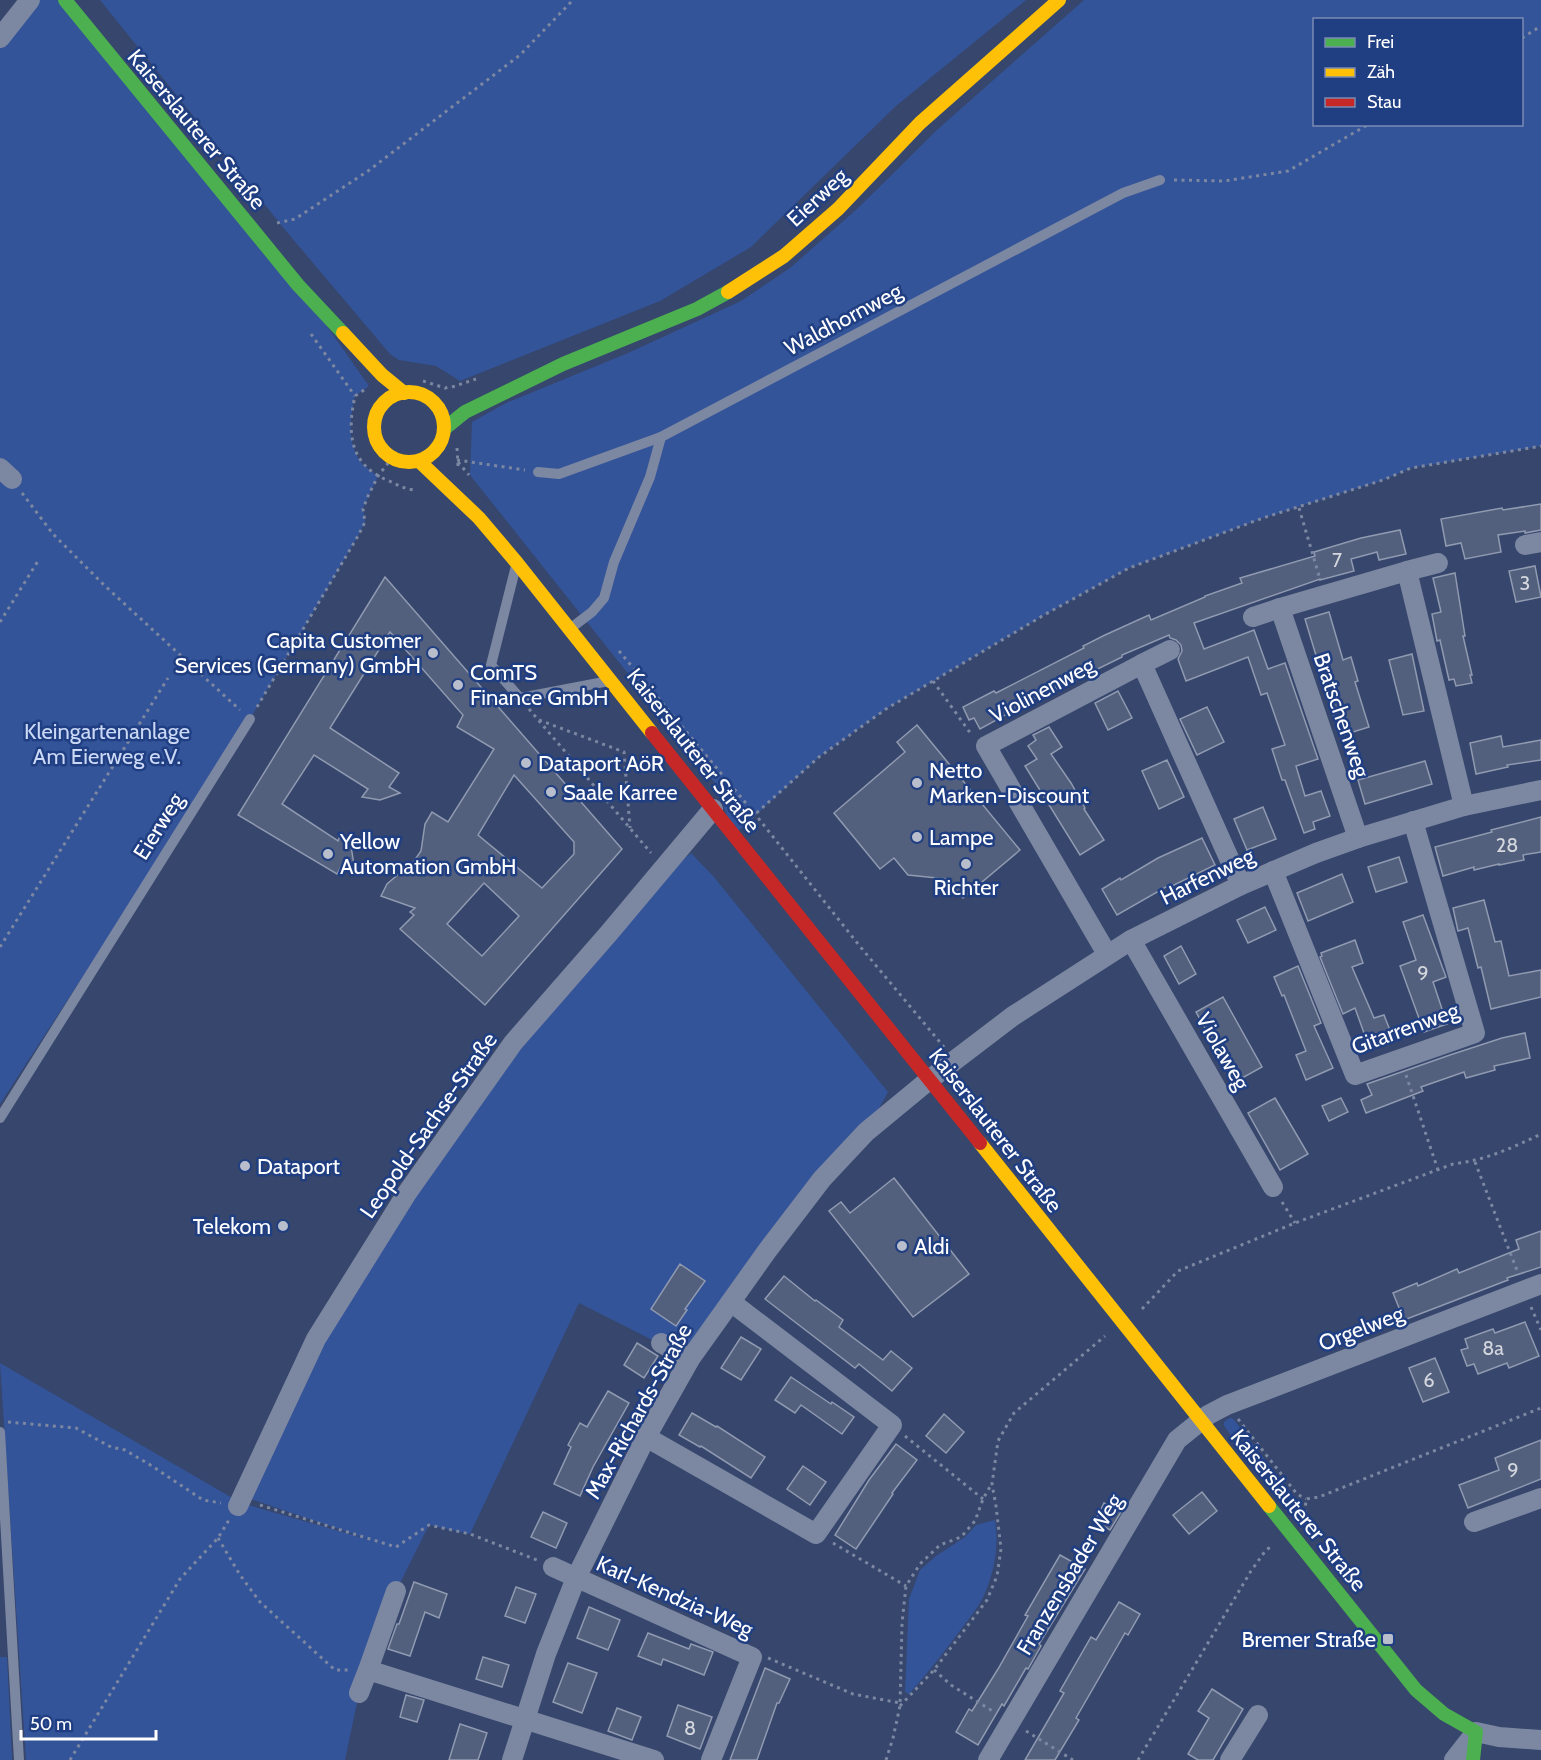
<svg xmlns="http://www.w3.org/2000/svg" width="1541" height="1760" font-family="Cabin,sans-serif">
<style>
.green{fill:#345499;fill-rule:evenodd}
.building{fill:#525f7d;stroke:#909ab0;stroke-width:1.5;fill-rule:evenodd}
.lines{fill:none;stroke-linecap:round;stroke-linejoin:round}
.path{stroke:#7c87a2;stroke-width:3;stroke-dasharray:3 4.5;stroke-linecap:butt}
.lane{stroke:#7c87a2;stroke-width:10}
.street{stroke:#7c87a2;stroke-width:20}
.fast{stroke:#4caf50;stroke-width:14}
.slow{stroke:#ffc107;stroke-width:14}
.jam{stroke:#c62828;stroke-width:14}
.poi-dot{fill:#b9becc;stroke:#203e82;stroke-width:2}
.labels{text-anchor:middle;stroke-width:5;stroke-linejoin:round;paint-order:stroke}
.number-label{font-size:20px;fill:#d4d7de}
.street-label{font-size:22px;fill:#fff;stroke:#203e82}
.poi-label{font-size:22px;fill:#fff;stroke:#203e82;text-anchor:start}
.park-label{font-size:22px;fill:#cbd9f6;stroke:#203e82}
</style>
<rect width="100%" height="100%" fill="#36466c"/>
<g class="green">
<path d="M35 0H65L298 285 369 386 355 396C350 418 347 441 360 461 364 467 373 472 378 476L363 508 365 522 358 536 250 719 0 1104V43Z"/>
<path d="M100 0H1026L896 106 751 247 660 301 460 381 436 366 399 360 390 354 286 231Z"/>
<path d="M1084 0H1541V446L1411 468 1383 480 1263 518 1129 568 1044 615 886 709 819 757 734 835 715 783 470 475 472 422 506 403 628 353 741 301 790 268 857 209 938 129ZM1314 20H1522V124H1314Z"/>
<path d="M691 853 714 877 888 1092 866 1132 690 1359 579 1303 470 1534 429 1525 396 1591 359 1693 345 1760H26L0 1363 241 1503 374 1541 251 1499 316 1339 513 1043 668 872Z"/>
<path d="M1229 1418H1232L1235 1421 1297 1501 1302 1504 1301 1520 1299 1522 1287 1507 1293 1502 1238 1434 1233 1438 1224 1426V1422Z"/>
<path d="M995 1520C999 1545 995 1570 985 1593 980 1605 970 1618 962 1628 945 1651 928 1673 909 1694L905 1692 909 1599 920 1570 936 1556 965 1537 976 1525Z"/>
<path d="M0 1657H7L12 1760H0Z"/>
</g>
<g class="building">
<path d="M1541 504V530L1525 533V531L1498 535 1501 552 1465 559 1461 543 1446 546 1441 519 1502 508 1503 510Z"/>
<path d="M1400 530 1406 554 1379 560 1377 552 1351 559 1354 571 1320 580V579L1194 623 1204 649 1254 630 1268 669 1285 663 1318 759 1296 766 1305 796 1321 791 1330 816 1313 822 1315 829 1304 833 1285 780H1282L1272 749 1285 745 1267 693 1261 695 1248 657 1186 681 1178 659 1182 651 1181 645 1176 640 1170 638 1169 635 1122 655V657L1057 689 1056 687 980 729 974 718 969 720 963 707 994 691 996 693 1084 648 1083 646 1105 635 1149 615 1151 620 1205 597V596L1242 583 1240 578 1315 556 1314 552 1361 538Z"/>
<path d="M1535 566 1541 597 1516 602 1509 571Z"/>
<path d="M1455 573 1465 636H1463L1472 675H1470L1472 683 1456 686 1454 679 1449 680 1440 640 1437 641 1432 614 1441 612 1433 578Z"/>
<path d="M385 577 622 849 485 1005 400 929 414 915 410 912 415 908 381 896 387 884 414 861 421 851 425 824 432 812 448 822 494 749 457 727 463 715 390 632 330 728 399 773 389 787 400 793 380 800 362 797 368 789 314 755 282 804 338 841 341 834 351 846 354 865 345 859 337 874 238 815ZM514 775 574 842V854L542 888 478 835ZM484 883 519 916 482 956 447 924Z"/>
<path d="M1329 612 1343 660 1351 657 1358 681 1355 682 1369 727 1340 736 1316 662H1318L1305 619Z"/>
<path d="M1412 654 1424 711 1403 715 1389 660Z"/>
<path d="M1118 691 1132 718 1108 730 1095 703Z"/>
<path d="M1207 707 1224 742 1197 755 1180 719Z"/>
<path d="M917 725 1020 850 963 898 947 879 908 875 894 858 880 869 834 813 905 752 897 742Z"/>
<path d="M1049 727 1062 747 1051 754 1071 783 1085 808 1084 809 1104 840 1080 855 1025 766 1037 759 1028 746 1036 740 1033 735Z"/>
<path d="M1501 736 1503 747 1541 740V760L1507 765 1508 767 1476 774 1470 743Z"/>
<path d="M1167 760 1184 797 1159 809 1142 771Z"/>
<path d="M1425 761 1432 784 1365 804 1358 780Z"/>
<path d="M1263 807 1276 839 1247 850 1234 819Z"/>
<path d="M1541 817V852L1523 855 1524 860 1499 865V864L1474 870V867L1443 876 1435 847 1492 832 1491 830Z"/>
<path d="M1202 838 1215 865 1172 886 1171 884 1117 915 1102 889 1120 878 1121 880 1158 858Z"/>
<path d="M1399 857 1407 882 1376 892 1368 867Z"/>
<path d="M1342 874 1353 902 1308 921 1297 893Z"/>
<path d="M1484 900 1495 942 1501 941 1509 976 1541 970V997L1491 1009 1481 967 1478 968 1468 928 1458 931 1453 908Z"/>
<path d="M1265 907 1276 930 1248 943 1237 920Z"/>
<path d="M1423 915 1446 977 1433 982 1447 1024 1424 1032 1400 966 1416 960 1403 922Z"/>
<path d="M1355 940 1363 963 1352 967 1374 1018 1384 1015 1393 1038 1369 1047 1355 1008 1343 1014 1320 957 1322 956 1321 953Z"/>
<path d="M1181 946 1196 974 1179 984 1164 956Z"/>
<path d="M1298 966 1321 1023 1314 1026 1333 1068 1306 1080 1296 1055 1306 1051 1284 995 1282 996 1274 977Z"/>
<path d="M1223 997 1262 1067 1235 1082 1196 1012Z"/>
<path d="M1525 1033 1530 1058 1494 1066 1495 1070 1466 1078 1464 1072 1421 1087 1423 1091 1366 1113 1361 1100 1372 1095 1367 1084 1450 1055 1502 1038Z"/>
<path d="M1275 1098 1308 1154 1280 1170 1248 1113Z"/>
<path d="M1341 1098 1348 1112 1329 1121 1322 1106Z"/>
<path d="M894 1178 969 1274 913 1317 829 1211 841 1202 850 1213Z"/>
<path d="M1541 1231V1267L1507 1278 1508 1280 1404 1320 1393 1293 1417 1283 1418 1286 1457 1269 1459 1273 1519 1249 1516 1240Z"/>
<path d="M680 1264 705 1281 685 1309 687 1310 676 1326 651 1309Z"/>
<path d="M784 1276 815 1301 816 1300 843 1320 839 1327 883 1360 891 1351 912 1368 892 1391 859 1364 855 1368 765 1299Z"/>
<path d="M1525 1322 1539 1356 1509 1368 1507 1363 1478 1374 1474 1364 1467 1366 1461 1350 1468 1348 1465 1339 1493 1329 1495 1333Z"/>
<path d="M741 1337 761 1349 741 1380 721 1368Z"/>
<path d="M637 1343 658 1356 644 1378 624 1365Z"/>
<path d="M1435 1358 1449 1392 1423 1402 1409 1368Z"/>
<path d="M791 1377 831 1404 832 1402 854 1417 842 1434 801 1405 795 1413 775 1400Z"/>
<path d="M608 1391 629 1403 593 1467 580 1496 554 1484 571 1447 568 1445 580 1423 587 1427Z"/>
<path d="M692 1413 716 1427 717 1426 765 1457 751 1478 701 1446 700 1447 679 1435Z"/>
<path d="M944 1414 964 1432 946 1453 926 1436Z"/>
<path d="M1541 1440V1479L1468 1508 1459 1485 1499 1470 1495 1458Z"/>
<path d="M896 1444 917 1460 892 1493 893 1494 856 1549 835 1535 869 1480Z"/>
<path d="M803 1466 826 1482 810 1505 787 1489Z"/>
<path d="M1202 1492 1217 1511 1189 1534 1173 1515Z"/>
<path d="M1104 1503 1121 1512 1110 1530 1095 1521Z"/>
<path d="M543 1512 567 1523 556 1548 531 1537Z"/>
<path d="M1060 1555 1085 1569 1039 1644 1041 1646 1028 1669 1026 1668 1004 1706 1002 1704 978 1745 956 1732 969 1709 972 1711 998 1669 1028 1616 1025 1615Z"/>
<path d="M414 1582 447 1594 439 1618 425 1612 410 1656 388 1649 397 1624H399Z"/>
<path d="M516 1587 536 1594 525 1623 505 1616Z"/>
<path d="M1119 1602 1140 1614 1128 1635 1125 1633 1076 1718 1079 1720 1055 1760H1025L1064 1693 1060 1691 1091 1637 1096 1640Z"/>
<path d="M589 1607 620 1620 608 1650 577 1638Z"/>
<path d="M648 1633 689 1649 691 1644 713 1652 704 1675 663 1659 661 1665 638 1656Z"/>
<path d="M483 1657 509 1665 502 1687 476 1679Z"/>
<path d="M568 1663 597 1673 582 1713 553 1702Z"/>
<path d="M765 1668 790 1679 779 1703H777L757 1760H730Z"/>
<path d="M1212 1689 1243 1709 1213 1760H1198L1188 1754 1209 1718 1198 1711Z"/>
<path d="M406 1695 424 1700 417 1722 400 1717Z"/>
<path d="M678 1705 712 1717 700 1749 667 1736Z"/>
<path d="M617 1708 641 1717 632 1740 608 1731Z"/>
<path d="M460 1724 487 1733 478 1760H449Z"/>
</g>
<g class="lines">
<g class="path">
<path d="M1522 38 1541 26"/>
<path d="M1174 180 1224 181 1288 171 1369 124"/>
<path d="M277 223 295 219 368 171 520 55 573 0"/>
<path d="M311 334 355 396"/>
<path d="M423 381 445 388 451 387"/>
<path d="M452 387 476 379"/>
<path d="M364 390 355 396C347 432 349 464 387 480 396 484 404 489 414 490"/>
<path d="M457 448 458 466"/>
<path d="M457 460 525 470"/>
<path d="M458 462 469 475"/>
<path d="M22 493 53 534 104 585 240 710"/>
<path d="M1299 508 1320 579"/>
<path d="M0 622 38 561"/>
<path d="M619 651 755 814 858 944 944 1047"/>
<path d="M933 681 971 734"/>
<path d="M257 707 358 536 365 522 363 509 368 496 378 476 392 458"/>
<path d="M529 709 651 853"/>
<path d="M539 720 624 752 630 828"/>
<path d="M751 818 819 757 886 709 1044 615 1129 568 1263 518 1383 480 1411 468 1541 446"/>
<path d="M0 947 168 678"/>
<path d="M1406 1075 1438 1170"/>
<path d="M1475 1162 1518 1273"/>
<path d="M1282 1202 1295 1223"/>
<path d="M1531 1307 1541 1330"/>
<path d="M1142 1309 1178 1271 1295 1223 1453 1164C1486 1160 1512 1148 1541 1134"/>
<path d="M1238 1419 1297 1494 1306 1499"/>
<path d="M8 1422 76 1428 111 1447 125 1450 152 1466 203 1500 221 1503"/>
<path d="M905 1436 983 1499"/>
<path d="M260 1505 396 1547 429 1525 470 1534 537 1560"/>
<path d="M1305 1513 1306 1499 1319 1497 1541 1408"/>
<path d="M218 1538 240 1575 260 1602 335 1670H348"/>
<path d="M833 1543 906 1586"/>
<path d="M768 1658 853 1694 900 1703"/>
<path d="M934 1670 951 1685 994 1712"/>
<path d="M900 1706 934 1670 987 1600 997 1576 1001 1549 996 1506 992 1484 998 1441 1014 1413 1105 1336"/>
<path d="M1026 1731 1073 1760"/>
<path d="M70 1760 180 1579 218 1538 229 1520"/>
<path d="M886 1760 893 1738 900 1706 902 1623 906 1586 920 1564 940 1545 961 1537 975 1521 983 1499 991 1485"/>
<path d="M1138 1760 1251 1571 1266 1550 1272 1546"/>
</g>
<g class="lane">
<path d="M538 472 559 474 661 437 1123 193 1160 180"/>
<path d="M516 566 491 665 520 698 609 681"/>
<path d="M571 628 592 612 604 598 614 562 650 477 661 437"/>
<path d="M0 1118 250 719"/>
<path d="M0 1432 19 1760"/>
</g>
<g class="street">
<path d="M0 38 30 0"/>
<path d="M0 468 12 479"/>
<path d="M1525 545 1541 542"/>
<path d="M1407 571 1438 563"/>
<path d="M1253 617 1280 608"/>
<path d="M1142 664 1170 650"/>
<path d="M1358 838 1280 608 1407 571 1464 806"/>
<path d="M1273 871 1355 1075 1475 1033 1413 821"/>
<path d="M1131 940 1273 1187"/>
<path d="M1107 954 986 746 1142 664 1241 885"/>
<path d="M661 1343 690 1359"/>
<path d="M646 1437 816 1534 892 1425 731 1302"/>
<path d="M238 1506 316 1339 407 1193 513 1043 609 933 713 809"/>
<path d="M1474 1522 1541 1498"/>
<path d="M553 1567 752 1657 711 1760"/>
<path d="M368 1670 396 1591"/>
<path d="M359 1693 368 1670 654 1760"/>
<path d="M512 1760 546 1654 576 1578 646 1437 690 1359 767 1251 822 1179 866 1132 929 1080 1013 1016 1131 940 1241 885 1316 853 1358 838 1464 806 1541 790"/>
<path d="M988 1760 1177 1440 1208 1415 1227 1405 1541 1284"/>
<path d="M1230 1760 1258 1715"/>
<path d="M1454 1760 1476 1732 1499 1737 1541 1740"/>
</g>
<g class="fast">
<path d="M65 0 298 285 343 333"/>
<path d="M444 429 465 412 563 364 697 309 728 292"/>
<path d="M1269 1506 1416 1690 1444 1714 1476 1732 1473 1760"/>
</g>
<g class="slow">
<path d="M728 292 784 256 838 209 920 123 1059 0"/>
<path d="M343 333 382 375 404 393"/>
<circle cx="409" cy="427" r="35"/>
<path d="M419 461 479 518 517 563 652 733"/>
<path d="M980 1143 1269 1506"/>
</g>
<path class="jam" d="M652 733 980 1143"/>
</g>
<g class="poi-dot">
<circle cx="433" cy="653" r="6"/>
<circle cx="458" cy="685" r="6"/>
<circle cx="526" cy="763" r="6"/>
<circle cx="917" cy="783" r="6"/>
<circle cx="551" cy="792" r="6"/>
<circle cx="917" cy="837" r="6"/>
<circle cx="328" cy="854" r="6"/>
<circle cx="966" cy="864" r="6"/>
<circle cx="245" cy="1166" r="6"/>
<circle cx="283" cy="1226" r="6"/>
<circle cx="902" cy="1246" r="6"/>
<rect x="1382" y="1633" width="12" height="12" rx="3"/>
</g>
<g class="labels">
<g class="number-label">
<text x="1337" y="567">7</text>
<text x="1525" y="590">3</text>
<text x="1507" y="852">28</text>
<text x="1423" y="980">9</text>
<text x="1493" y="1355">8a</text>
<text x="1429" y="1387">6</text>
<text x="1513" y="1477">9</text>
<text x="690" y="1735">8</text>
</g>
<g class="street-label">
<text transform="translate(197 129) rotate(50)" y="8">Kaiserslauterer Straße</text>
<text transform="translate(817 197) rotate(-43)" y="8">Eierweg</text>
<text transform="translate(843 319) rotate(-28)" y="8">Waldhornweg</text>
<text transform="translate(1042 690) rotate(-28)" y="8">Violinenweg</text>
<text transform="translate(1342 715) rotate(71)" y="8">Bratschenweg</text>
<text transform="translate(694 750) rotate(52)" y="8">Kaiserslauterer Straße</text>
<text transform="translate(158 826) rotate(-58)" y="8">Eierweg</text>
<text transform="translate(1207 876) rotate(-26)" y="8">Harfenweg</text>
<text transform="translate(1405 1028) rotate(-20)" y="8">Gitarrenweg</text>
<text transform="translate(1223 1051) rotate(60)" y="8">Violaweg</text>
<text transform="translate(428 1125) rotate(-55)" y="8">Leopold-Sachse-Straße</text>
<text transform="translate(996 1130) rotate(52)" y="8">Kaiserslauterer Straße</text>
<text transform="translate(1361 1328) rotate(-21)" y="8">Orgelweg</text>
<text transform="translate(638 1411) rotate(-61)" y="8">Max-Richards-Straße</text>
<text transform="translate(1299 1510) rotate(51)" y="8">Kaiserslauterer Straße</text>
<text transform="translate(1069 1574) rotate(-59)" y="8">Franzensbader Weg</text>
<text transform="translate(675 1596) rotate(24)" y="8">Karl-Kendzia-Weg</text>
</g>
<g class="poi-label">
<text x="421" y="648" text-anchor="end">Capita Customer<tspan x="421" dy="25">Services (Germany) GmbH</tspan></text>
<text x="470" y="680">ComTS<tspan x="470" dy="25">Finance GmbH</tspan></text>
<text x="538" y="771">Dataport AöR</text>
<text x="929" y="778">Netto<tspan x="929" dy="25">Marken-Discount</tspan></text>
<text x="563" y="800">Saale Karree</text>
<text x="929" y="845">Lampe</text>
<text x="340" y="849">Yellow<tspan x="340" dy="25">Automation GmbH</tspan></text>
<text x="966" y="895" text-anchor="middle">Richter</text>
<text x="257" y="1174">Dataport</text>
<text x="271" y="1234" text-anchor="end">Telekom</text>
<text x="914" y="1254">Aldi</text>
<text x="1376" y="1647" text-anchor="end">Bremer Straße</text>
</g>
<g class="park-label">
<text x="107" y="739">Kleingartenanlage<tspan x="107" dy="25">Am Eierweg e.V.</tspan></text>
</g>
</g>
<rect x="1313" y="18" width="210" height="108" fill="#203e82" stroke="#798bb4" stroke-width="1.5"/>
<rect x="1325" y="38" width="30" height="9" fill="#4caf50" stroke="#798bb4" stroke-width="1.5"/>
<text x="1367" y="48" font-size="18" fill="#ffffff">Frei</text>
<rect x="1325" y="68" width="30" height="9" fill="#ffc107" stroke="#798bb4" stroke-width="1.5"/>
<text x="1367" y="78" font-size="18" fill="#ffffff">Zäh</text>
<rect x="1325" y="98" width="30" height="9" fill="#c62828" stroke="#798bb4" stroke-width="1.5"/>
<text x="1367" y="108" font-size="18" fill="#ffffff">Stau</text>
<path d="M21 1730v9h135v-9" fill="none" stroke="#ffffff" stroke-width="3"/>
<text x="30" y="1730" font-size="18" fill="#ffffff" stroke="#203e82" stroke-width="4.5" paint-order="stroke">50 m</text>
</svg>
